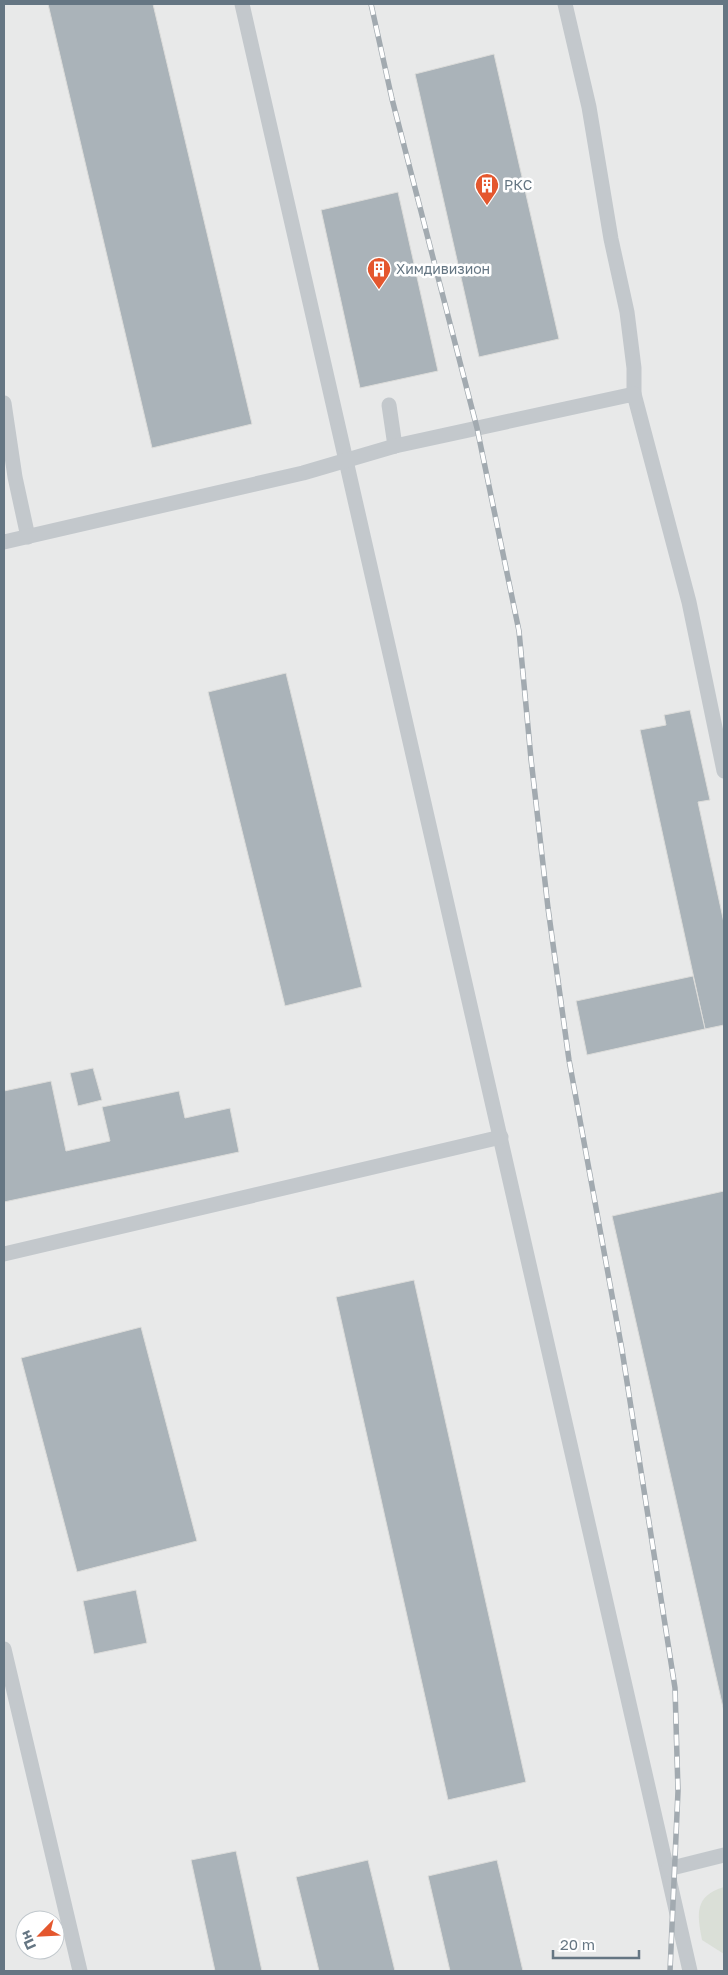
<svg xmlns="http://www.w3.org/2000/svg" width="728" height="1975" font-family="'Golos Text',sans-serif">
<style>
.built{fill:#e8e9e9;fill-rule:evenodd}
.green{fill:#dadfd7}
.building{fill:#aab3b9;stroke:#dcdcda}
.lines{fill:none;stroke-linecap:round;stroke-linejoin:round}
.service{stroke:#c3c8cc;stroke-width:15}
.rail-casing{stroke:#a2aab0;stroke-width:5.5}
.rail{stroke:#fff;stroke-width:4;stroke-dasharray:11;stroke-linecap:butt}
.labels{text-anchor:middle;stroke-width:5;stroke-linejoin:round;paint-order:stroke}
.poi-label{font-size:14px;fill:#657683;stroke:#fff;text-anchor:start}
</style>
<rect width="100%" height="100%" fill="#fafaf8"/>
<path class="built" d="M4 4H724V1971H4ZM25 1920H55V1950H25Z"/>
<path class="green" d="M724 1887V1954L702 1940C697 1914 694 1896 724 1887Z"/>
<g class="building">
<path d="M48 4H153L252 424 152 448Z"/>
<path d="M494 54 559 339 479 357 415 74Z"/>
<path d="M398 192 438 371 360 388 321 210Z"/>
<path d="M286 673 362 987 285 1006 208 692Z"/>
<path d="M690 710 710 800 698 802 724 923V1025L705 1029 640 730 666 725 664 715Z"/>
<path d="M693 976 705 1029 587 1055 576 1001Z"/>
<path d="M93 1068 102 1100 78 1106 70 1073Z"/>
<path d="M51 1081 66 1151 110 1141 102 1107 179 1091 185 1118 230 1108 239 1152 4 1202V1091Z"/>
<path d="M724 1191V1712L612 1216Z"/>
<path d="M414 1280 526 1782 448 1800 336 1297Z"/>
<path d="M141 1327 197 1541 77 1572 21 1358Z"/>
<path d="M136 1590 147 1643 94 1654 83 1601Z"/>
<path d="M236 1851 262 1971H215L191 1860Z"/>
<path d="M368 1860 395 1971H319L296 1877Z"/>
<path d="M497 1860 523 1971H450L428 1876Z"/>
</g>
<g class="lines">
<g class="service">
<path d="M242 4 690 1971"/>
<path d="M565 4 589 107 611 239 627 312 634 368V394"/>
<path d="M4 403 15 477 28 537"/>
<path d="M389 405 395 446"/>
<path d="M4 542 303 473 395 446 634 394 689 602 724 771"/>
<path d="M4 1254 501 1137"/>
<path d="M4 1649 80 1971"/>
<path d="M668 1869 724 1855"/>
</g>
<g class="rail-casing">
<path id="rail" d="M371 4 392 99 477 428 519 631 531 759 548 908 569 1060 622 1350 675 1688 678 1791 670 1971"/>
</g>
<use href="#rail" class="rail"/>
</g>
<defs>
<g id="building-pin" transform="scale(1.25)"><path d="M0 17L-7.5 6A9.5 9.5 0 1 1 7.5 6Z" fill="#e4572e" stroke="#fff"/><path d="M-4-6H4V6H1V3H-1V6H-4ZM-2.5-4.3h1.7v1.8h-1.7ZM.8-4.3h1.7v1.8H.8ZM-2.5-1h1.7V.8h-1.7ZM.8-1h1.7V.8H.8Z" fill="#fff"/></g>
</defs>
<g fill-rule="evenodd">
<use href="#building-pin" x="487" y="185"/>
<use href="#building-pin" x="379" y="269"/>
</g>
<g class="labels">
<g class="poi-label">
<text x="504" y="190">РКС</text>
<text x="396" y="274">Химдивизион</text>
</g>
</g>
<rect width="728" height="1975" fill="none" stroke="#657683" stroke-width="10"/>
<g transform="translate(40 1935) rotate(246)"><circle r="24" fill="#ffffff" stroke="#c1c8cd"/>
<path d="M0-4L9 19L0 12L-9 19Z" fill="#e4572e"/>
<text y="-8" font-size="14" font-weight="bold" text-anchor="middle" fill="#657683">Пн</text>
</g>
<path d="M553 1950v8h86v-8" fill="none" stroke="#657683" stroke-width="2.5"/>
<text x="560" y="1950" font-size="15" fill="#657683" stroke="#ffffff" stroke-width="4" paint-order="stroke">20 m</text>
</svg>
